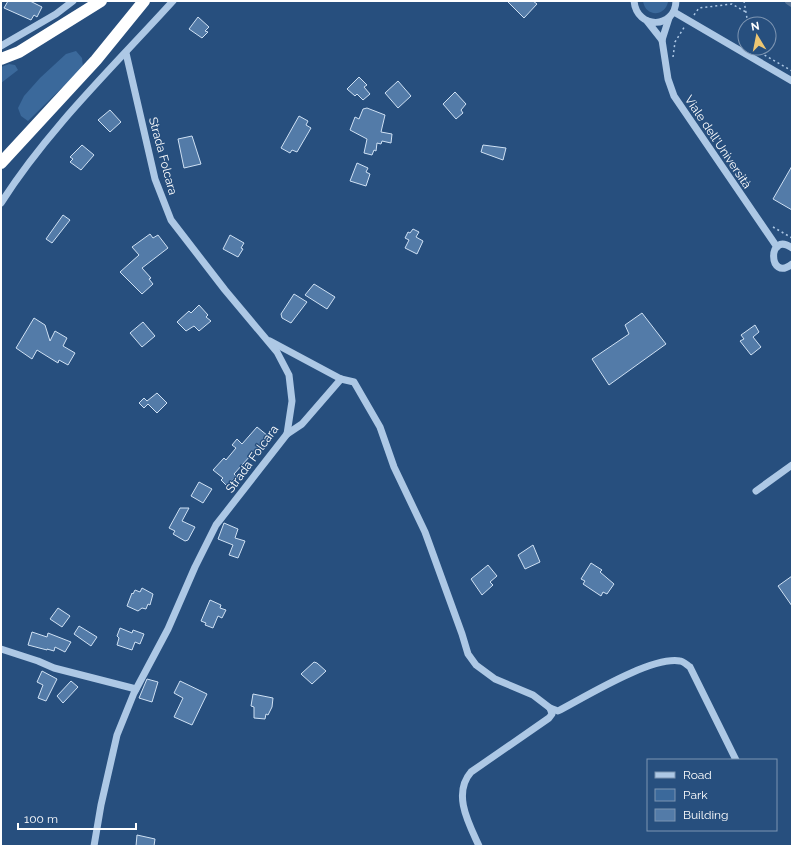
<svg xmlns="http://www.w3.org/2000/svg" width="793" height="847" font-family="Raleway,sans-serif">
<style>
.green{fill:#3b699b}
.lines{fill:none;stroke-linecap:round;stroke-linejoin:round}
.canal{stroke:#587496;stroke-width:8}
.building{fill:#537ba8;stroke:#cfe1f4}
.path{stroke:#adc8e5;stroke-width:1.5;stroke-dasharray:2 3;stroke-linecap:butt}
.minor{stroke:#adc8e5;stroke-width:7}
.highway{stroke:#fff;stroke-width:12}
.labels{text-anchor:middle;stroke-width:3;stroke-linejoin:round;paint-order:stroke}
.street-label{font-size:12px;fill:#fff;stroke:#274f7e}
</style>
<rect width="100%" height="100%" fill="#274f7e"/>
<g class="green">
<path d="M643 1H668V2C665 17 645 17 643 1Z"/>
<path d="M76 51 82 58 83 67 28 121 21 116 18 108 24 96 40 78 66 54Z"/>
<path d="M9 64 15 65 18 70 1 83V67Z"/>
</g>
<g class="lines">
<path class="canal" d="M789 1 792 3"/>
</g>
<g class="building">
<path d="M8 1H30L42 7 37 17 34 15 31 20 4 8Z"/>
<path d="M507 1H533L537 4 524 18Z"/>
<path d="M198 17 209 27 205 31 208 32 202 38 189 29Z"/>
<path d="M359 77 367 85 364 87 370 94 363 100 357 94 355 96 347 89Z"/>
<path d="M398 81 411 96 398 108 385 93Z"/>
<path d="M455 92 466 104 461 110 463 113 456 119 443 104Z"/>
<path d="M367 108 385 115 381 132 392 134 391 143 382 141 381 144 377 143 376 151 374 150 372 155 364 153 367 139 350 130 355 117 359 119 363 109Z"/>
<path d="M110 110 121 122 110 132 98 120Z"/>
<path d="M299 116 308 121 306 125 311 128 297 152 292 150 290 153 281 148Z"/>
<path d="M192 136 201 164 184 168 178 139Z"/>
<path d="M82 145 94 155 81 170 70 162 73 159 70 157Z"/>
<path d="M483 145 506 148 503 160 481 152Z"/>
<path d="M357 163 368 168 366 172 370 174 366 186 350 181Z"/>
<path d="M792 166V210L773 199Z"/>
<path d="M63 215 70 220 52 243 46 239Z"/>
<path d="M413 229 419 232 416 237 423 241 417 254 405 248 409 240 405 238 408 232 410 233Z"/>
<path d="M150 234 153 238 158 235 168 248 142 268 151 278 149 279 153 284 142 294 120 272 139 255 132 247Z"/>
<path d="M230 235 244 243 241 248 243 249 238 257 223 249Z"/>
<path d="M314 284 335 297 327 309 305 295Z"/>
<path d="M294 294 307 302 291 323 282 318 281 314Z"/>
<path d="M199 305 208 315 206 317 211 321 199 331 194 326 186 331 177 322 189 311 191 313Z"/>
<path d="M642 313 666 344 609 385 592 359 629 334 625 325Z"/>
<path d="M34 318 45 325 50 341 55 331 67 338 63 346 75 353 68 365 59 360 58 363 37 350 32 359 16 348Z"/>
<path d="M143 322 155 336 142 347 130 333Z"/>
<path d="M755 325 759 332 753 337 761 347 751 355 740 341 744 339 741 335Z"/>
<path d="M157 393 167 403 157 413 148 404 144 408 139 403 144 398 147 401Z"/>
<path d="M257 427 268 436 234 474 236 476 227 486 221 480 223 478 213 470 224 458 226 460 236 448 232 445 237 439 242 444Z"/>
<path d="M199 482 212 489 203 503 191 496Z"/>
<path d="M180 508H189L182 521 195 527 188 540 185 541 173 534 175 531 169 528Z"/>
<path d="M224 523 238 529 235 538 245 541 238 558 229 555 233 545 218 539Z"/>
<path d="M533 545 540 562 525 569 518 555Z"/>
<path d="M591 563 602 570 600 572 614 584 607 594 603 592 601 596 583 584 585 581 581 579Z"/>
<path d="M488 565 497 576 490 582 493 585 482 595 471 579Z"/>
<path d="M792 576V606L778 586Z"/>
<path d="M142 588 153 594 150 605 148 604 146 609 142 608 138 611 127 606 132 593 133 594 135 590 140 592Z"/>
<path d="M210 600 221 605 220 608 226 610 222 618 218 616 213 628 205 625 206 623 201 621Z"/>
<path d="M58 608 70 616 62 627 50 619Z"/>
<path d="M79 626 97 637 91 646 74 634Z"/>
<path d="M120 628 132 633 133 630 144 634 140 644 135 642 132 650 117 645 119 638 117 636Z"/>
<path d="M32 632 47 637 48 633 71 642 65 652 55 647 54 651 47 649V650L28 645Z"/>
<path d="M314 662 317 663 326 671 312 684 301 674Z"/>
<path d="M42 671 57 679 46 701 38 698 43 685 37 682Z"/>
<path d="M147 679 158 682 152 702 139 698Z"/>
<path d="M71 681 78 687 63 703 57 696Z"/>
<path d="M180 681 207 694 192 725 174 717 183 698 174 693Z"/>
<path d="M253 694 273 698 272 707 268 715 266 714 265 719 254 718V707L251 706Z"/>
<path d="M137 835 155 839 154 846H136Z"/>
</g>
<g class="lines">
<g class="path">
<path d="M744 1 748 24"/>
<path d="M694 15 699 8 732 4 746 12"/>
<path d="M758 48 761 53 792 71"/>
<path d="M673 57 675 42 685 26"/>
<path d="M773 227 792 238"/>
</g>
<g class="minor">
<path d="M634 1C637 30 675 29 676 1"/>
<path d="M674 12 792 81"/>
<path d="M669 18 662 40 668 79 674 96 777 247"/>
<path d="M647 21 662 40"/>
<path d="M1 46 56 14 73 1"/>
<path d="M1 203C48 129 114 66 173 1"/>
<path d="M792 248C767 230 768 283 792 264"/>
<path d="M270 341 341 379 354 382 380 427 394 467 425 532 462 634 468 654 476 665 495 679 533 695 550 708 552 714 549 718 471 772C452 794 469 824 479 846"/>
<path d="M287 434 302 424 341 379"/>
<path d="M756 491 792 465"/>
<path d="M1 649 38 661 54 668 136 689"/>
<path d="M550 708 558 711C585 697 651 656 680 661 683 661 687 665 690 667L736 760"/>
<path d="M94 846 101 805 117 735 134 693 168 629 195 567 216 525 287 434 292 401 289 375 277 352 225 290 171 220 155 179 126 53"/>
</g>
<g class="highway">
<path d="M1 59 19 52 101 1"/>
<path d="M1 163 96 60 144 1"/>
</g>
</g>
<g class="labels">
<g class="street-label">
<text transform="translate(718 142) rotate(56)" y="4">Viale dell'Università</text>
<text transform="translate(163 156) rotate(75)" y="4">Strada Folcara</text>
<text transform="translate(252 459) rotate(-54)" y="4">Strada Folcara</text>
</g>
</g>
<rect width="793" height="847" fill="none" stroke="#ffffff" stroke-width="4"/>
<rect x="647" y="759" width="130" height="72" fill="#274f7e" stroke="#7d95b2"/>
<rect x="655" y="772" width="20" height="6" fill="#adc8e5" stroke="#7d95b2"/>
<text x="683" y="779" font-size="12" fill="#ffffff">Road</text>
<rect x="655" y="789" width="20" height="12" fill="#3b699b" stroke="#7d95b2"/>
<text x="683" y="799" font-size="12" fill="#ffffff">Park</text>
<rect x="655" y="809" width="20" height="12" fill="#537ba8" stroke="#7d95b2"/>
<text x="683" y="819" font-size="12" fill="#ffffff">Building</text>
<g transform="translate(757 36) rotate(350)"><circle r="19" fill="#274f7e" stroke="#7d95b2"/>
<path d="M0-3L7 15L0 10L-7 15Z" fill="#edc672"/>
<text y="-6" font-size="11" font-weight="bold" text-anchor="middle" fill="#ffffff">N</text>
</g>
<path d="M18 823v6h118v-6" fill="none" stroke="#ffffff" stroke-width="2"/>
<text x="24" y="823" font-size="12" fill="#ffffff" stroke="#274f7e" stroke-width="3" paint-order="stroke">100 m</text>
</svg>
